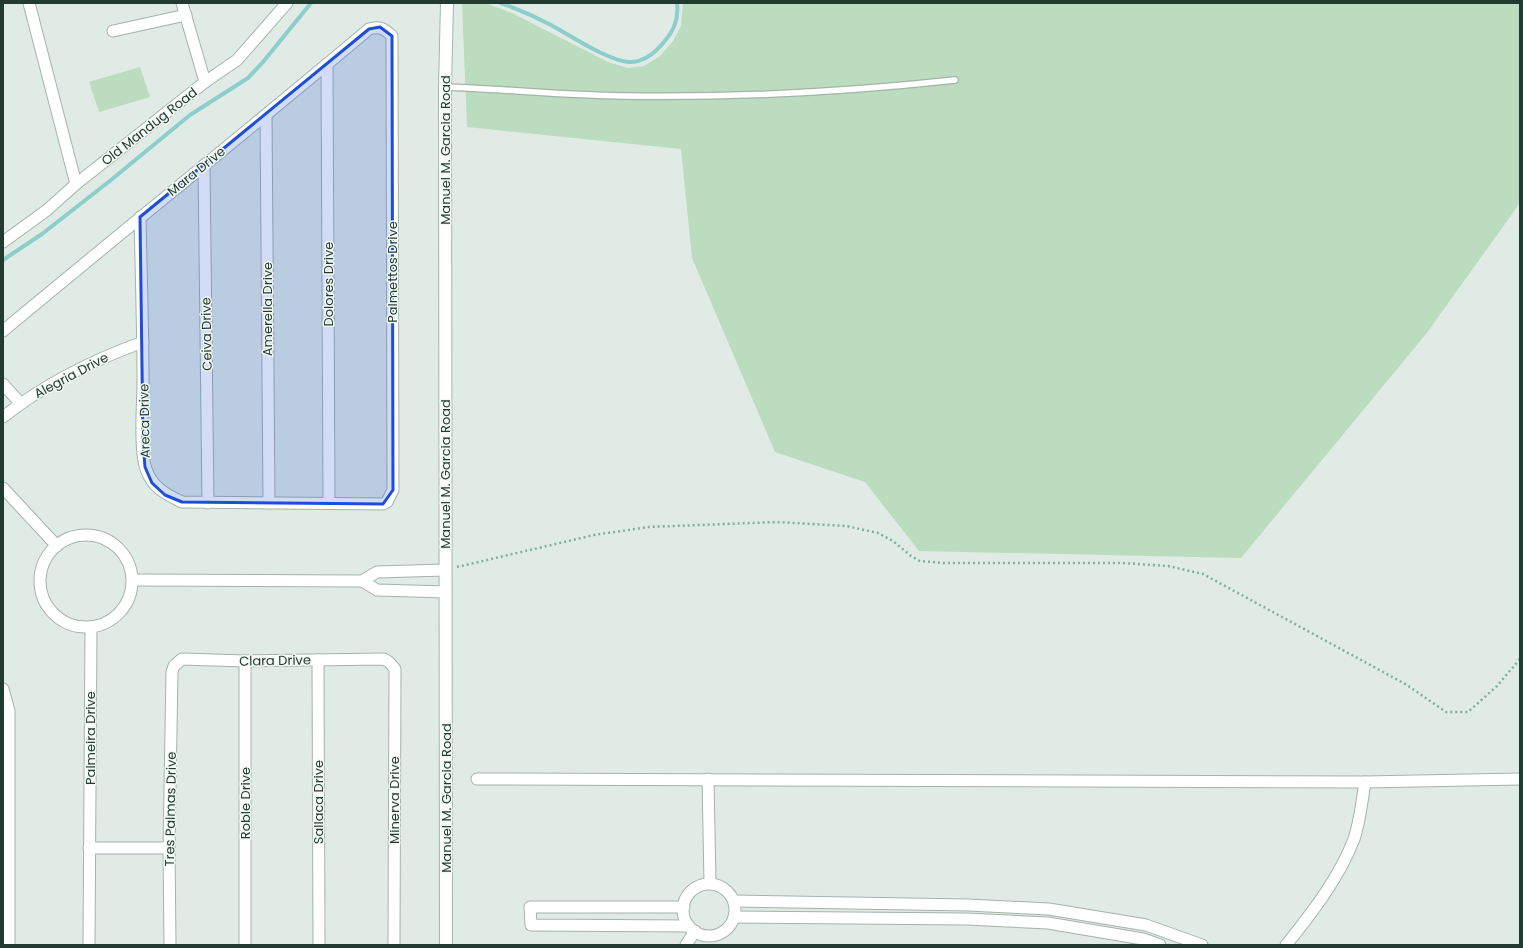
<svg xmlns="http://www.w3.org/2000/svg" width="1523" height="948" font-family="Poppins,sans-serif">
<style>
.green{fill:#bbdcbe}
.lines{fill:none;stroke-linecap:round;stroke-linejoin:round}
.stream{stroke:#8bcecc;stroke-width:4}
.service-casing{stroke:#a4b3ab;stroke-width:8}
.minor-casing{stroke:#a4b3ab;stroke-width:13}
.secondary-casing{stroke:#a0b7ab;stroke-width:14}
.path{stroke:#83ae98;stroke-width:2.5;stroke-dasharray:2 3;stroke-linecap:butt}
.service{stroke:#fff;stroke-width:5.5}
.minor{stroke:#fff;stroke-width:11}
.secondary{stroke:#fff;stroke-width:12}
.marked{fill:#1d4ed8;fill-opacity:0.2;stroke:#1d4ed8;stroke-width:3;stroke-linejoin:round}
.labels{text-anchor:middle;stroke-width:3;stroke-linejoin:round;paint-order:stroke}
.street-label{font-size:13px;fill:#223b30;stroke:#f2f8f4}
</style>
<rect width="100%" height="100%" fill="#e1ebe5"/>
<g class="green">
<path d="M462 3H485L512 13 608 62 628 68 644 66 660 56 673 41 681 26 683 3H1520V203L1426 334 1241 558 919 551 865 482 775 452 692 258 681 149 467 127Z"/>
<path d="M140 67 150 97 99 112 89 82Z"/>
</g>
<g class="lines">
<g class="stream">
<path d="M501 3C518 9 536 17 551 25 571 36 607 60 628 62 643 63 655 53 664 42 674 31 679 18 677 3"/>
<path d="M3 260 42 234 111 180 190 115 248 78 263 62 311 3"/>
</g>
<g class="service-casing">
<path id="service" d="M445 87C504 89 563 95 623 96 734 98 844 92 955 80"/>
</g>
<g class="minor-casing">
<g id="minor">
<path d="M29 3 76 184"/>
<path d="M182 3 205 82"/>
<path d="M113 31 186 15"/>
<path d="M327 64 329 503"/>
<path d="M266 115 269 503"/>
<path d="M204 165 208 503"/>
<path d="M3 242 47 210 76 184 205 82 237 60 287 3"/>
<path d="M3 331C124 230 248 131 369 29 379 26 384 28 392 36L393 490 387 502 383 504 182 502C165 494 152 487 146 469 139 450 143 402 143 381 143 326 141 271 140 217"/>
<path d="M3 384 20 403"/>
<path d="M3 417C45 384 93 360 143 342"/>
<path d="M3 488 57 546"/>
<circle cx="86" cy="581" r="46"/>
<path d="M133 580 362 581 377 572 445 570"/>
<path d="M362 581 377 590 446 592"/>
<path d="M318 660 319 945"/>
<path d="M3 689 9 711V945"/>
<path d="M477 779 1365 782 1520 779"/>
<path d="M708 779 710 883"/>
<path d="M89 848H169"/>
<circle cx="709" cy="910" r="26"/>
<path d="M734 901 968 905 1049 909 1146 925 1202 945"/>
<path d="M684 907H530L531 925 689 926"/>
<path d="M734 917 967 919 1048 923 1143 939 1160 945"/>
<path d="M89 945 91 627"/>
<path d="M170 945 169 848 172 672 174 666 182 659 245 661 384 659 389 662 395 669 394 945"/>
<path d="M245 945V661"/>
<path d="M686 945 695 931"/>
<path d="M1286 945C1312 913 1339 878 1354 839 1360 821 1362 801 1365 782"/>
</g>
</g>
<g class="secondary-casing">
<path id="secondary" d="M446 945 445 87 447 3"/>
</g>
<path class="path" d="M457 567 594 535 648 527 777 522 846 526 878 533 893 541 911 556 920 561 944 563H1122L1168 566 1203 574 1407 685 1446 712H1468L1497 686 1520 659"/>
<use href="#service" class="service"/>
<use href="#minor" class="minor"/>
<use href="#secondary" class="secondary"/>
</g>
<path class="marked" d="M380 27 392 36 393 490 383 504 182 502 165 495 152 483 145 467 143 442 140 217 369 29Z"/>
<g class="labels">
<g class="street-label">
<text transform="translate(149 126) rotate(-38)" y="5">Old Mandug Road</text>
<text transform="translate(445 150) rotate(-90)" y="5">Manuel M. Garcia Road</text>
<text transform="translate(196 171) rotate(-39)" y="5">Mara Drive</text>
<text transform="translate(392 272) rotate(-90)" y="5">Palmettos Drive</text>
<text transform="translate(328 284) rotate(-90)" y="5">Dolores Drive</text>
<text transform="translate(267 309) rotate(-90)" y="5">Amerella Drive</text>
<text transform="translate(206 334) rotate(-91)" y="5">Ceiva Drive</text>
<text transform="translate(71 375) rotate(-28)" y="5">Alegria Drive</text>
<text transform="translate(144 421) rotate(-91)" y="5">Areca Drive</text>
<text transform="translate(445 474) rotate(-90)" y="5">Manuel M. Garcia Road</text>
<text transform="translate(275 660) rotate(-1)" y="5">Clara Drive</text>
<text transform="translate(90 738) rotate(-90)" y="5">Palmeira Drive</text>
<text transform="translate(446 798) rotate(-90)" y="5">Manuel M. Garcia Road</text>
<text transform="translate(394 800) rotate(-90)" y="5">Minerva Drive</text>
<text transform="translate(318 802) rotate(-90)" y="5">Sallaca Drive</text>
<text transform="translate(245 803) rotate(-90)" y="5">Roble Drive</text>
<text transform="translate(170 809) rotate(-89)" y="5">Tres Palmas Drive</text>
</g>
</g>
<rect width="1523" height="948" fill="none" stroke="#223b30" stroke-width="8"/>
</svg>
